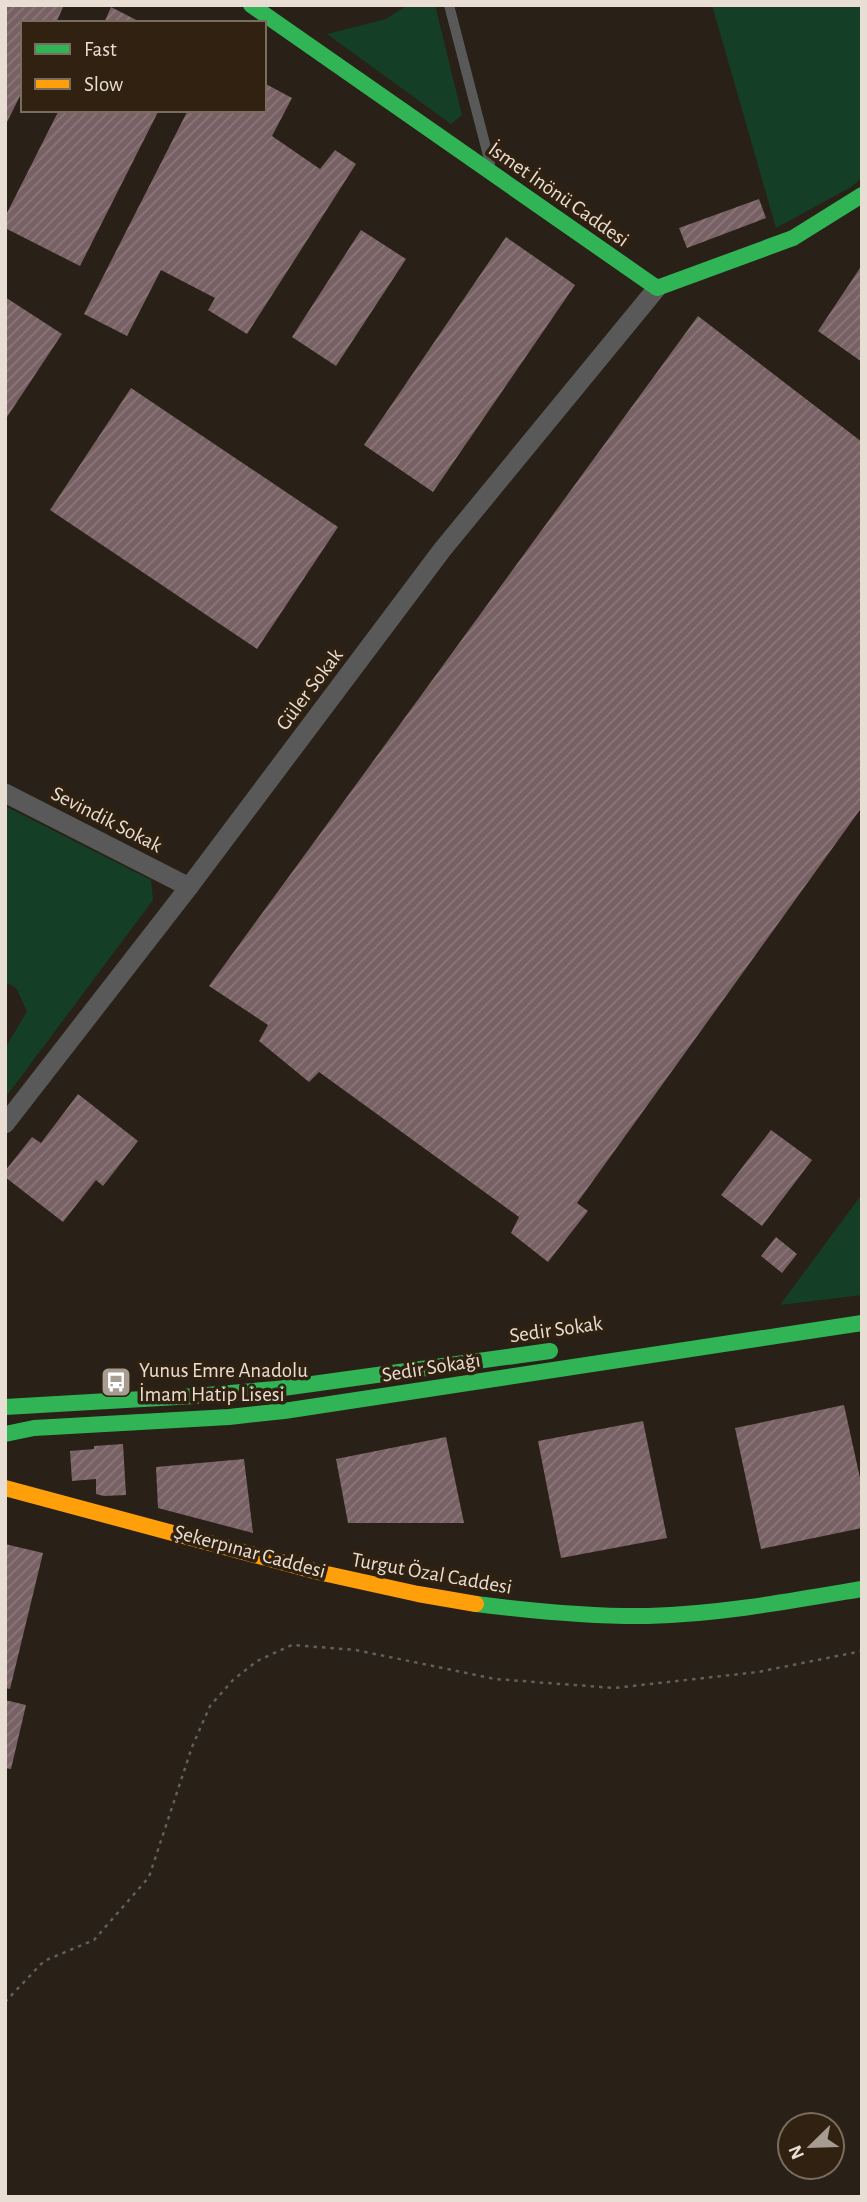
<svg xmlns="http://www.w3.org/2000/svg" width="867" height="2202" font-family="'Alegreya Sans',sans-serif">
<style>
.green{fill:#143f26}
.building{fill:url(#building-hatch)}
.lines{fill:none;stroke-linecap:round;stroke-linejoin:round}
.path{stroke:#605f5e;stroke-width:2.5;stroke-dasharray:3.5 5;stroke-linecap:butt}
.lane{stroke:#59595a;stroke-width:10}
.street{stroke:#59595a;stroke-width:19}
.fast{stroke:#30b455;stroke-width:16}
.slow{stroke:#ff9f0a;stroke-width:16}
.labels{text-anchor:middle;stroke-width:7;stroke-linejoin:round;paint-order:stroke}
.street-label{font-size:21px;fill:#e9ded4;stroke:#302110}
.poi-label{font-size:21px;fill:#e9ded4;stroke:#302110;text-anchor:start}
</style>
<defs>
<pattern id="building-hatch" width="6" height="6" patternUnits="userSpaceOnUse" patternTransform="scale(1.75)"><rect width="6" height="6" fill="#786164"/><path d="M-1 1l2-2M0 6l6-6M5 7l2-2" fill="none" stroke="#8b7779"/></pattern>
</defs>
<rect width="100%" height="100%" fill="#292017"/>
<g class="green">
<path d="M408 5H435L462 115 451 124 327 34 386 19Z"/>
<path d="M712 5H862V178L851 187 776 228Z"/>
<path d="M5 806 151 880 153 900 5 1098V1049L27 1011 16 988 5 982Z"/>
<path d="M862 1194V1295L780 1305Z"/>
</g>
<g class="building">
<path d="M5 5H64L56 23H23V90L5 126Z"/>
<path d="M111 7 142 23H104Z"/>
<path d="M264 83 292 98 272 136 320 169 335 150 356 164 247 334 208 310 215 298 161 270 127 336 84 314 188 110H264Z"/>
<path d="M59 110H159L80 266 5 228V217Z"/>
<path d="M759 199 766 218 687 248 679 228Z"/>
<path d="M361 230 406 259 336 366 292 337Z"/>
<path d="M506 237 575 285 433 492 364 445Z"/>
<path d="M862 265V362L818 331Z"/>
<path d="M5 297 62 334 5 420Z"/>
<path d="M698 316 862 442V807L577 1203 588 1211 548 1262 511 1233 519 1217 319 1072 309 1082 259 1041 268 1025 209 986Z"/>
<path d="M131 388 338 527 257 649 50 510Z"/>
<path d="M78 1094 138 1141 103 1186 96 1180 63 1222 5 1177V1171L32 1137 41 1143Z"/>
<path d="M771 1130 812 1160 762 1226 721 1195Z"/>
<path d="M776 1237 797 1254 782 1273 761 1256Z"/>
<path d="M844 1405 862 1487V1528L761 1549 735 1428Z"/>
<path d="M643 1421 667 1538 561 1558 538 1441Z"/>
<path d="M446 1437 464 1523H348L336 1459Z"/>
<path d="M123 1444 126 1495 104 1496 96 1494V1479L72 1481 70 1451 94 1449V1446Z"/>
<path d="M244 1459 253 1533 158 1508 156 1467Z"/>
<path d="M5 1544 43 1553 10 1689 5 1688Z"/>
<path d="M5 1700 26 1705 11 1769 5 1768Z"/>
</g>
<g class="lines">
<path class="path" d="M5 2002 44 1961 94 1940 149 1877 192 1747 210 1706 233 1680 257 1661 292 1645 356 1650 495 1679 614 1688 758 1672 862 1651"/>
<path class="lane" d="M449 5 490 163"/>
<g class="street">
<path d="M5 793 189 887"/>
<path d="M5 1124 189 887 442 550 657 288"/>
</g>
<g class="fast">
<path d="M251 5 657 288 793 238 862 195"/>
<path d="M5 1407 195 1396 276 1389 550 1351"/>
<path d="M5 1434 34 1428 229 1417 284 1411 862 1323"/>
<path d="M476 1604C533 1611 591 1617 648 1616 720 1614 791 1601 862 1589"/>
</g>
<path class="slow" d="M5 1488 318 1572 418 1594 476 1604"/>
</g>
<defs>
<g id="bus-square" transform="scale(1.575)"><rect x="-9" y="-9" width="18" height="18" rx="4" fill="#a69c92" stroke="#302110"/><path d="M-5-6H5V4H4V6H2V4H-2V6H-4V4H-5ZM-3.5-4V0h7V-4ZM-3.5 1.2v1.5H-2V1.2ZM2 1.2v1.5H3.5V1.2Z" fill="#fff"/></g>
</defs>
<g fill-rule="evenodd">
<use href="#bus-square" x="116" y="1382"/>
</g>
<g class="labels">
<g class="street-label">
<text transform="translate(559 194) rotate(35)" y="7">İsmet İnönü Caddesi</text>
<text transform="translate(309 689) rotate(-53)" y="7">Güler Sokak</text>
<text transform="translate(107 819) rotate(27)" y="7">Sevindik Sokak</text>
<text transform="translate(556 1329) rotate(-8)" y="7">Sedir Sokak</text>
<text transform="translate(431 1367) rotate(-9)" y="7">Sedir Sokağı</text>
<text transform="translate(250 1551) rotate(15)" y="7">Şekerpınar Caddesi</text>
<text transform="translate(432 1573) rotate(10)" y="7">Turgut Özal Caddesi</text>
</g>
<g class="poi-label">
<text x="139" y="1377">Yunus Emre Anadolu<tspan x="139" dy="24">İmam Hatip Lisesi</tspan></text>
</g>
</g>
<rect width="867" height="2202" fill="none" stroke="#e9ded4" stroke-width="14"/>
<rect x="21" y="21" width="245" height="91" fill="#302110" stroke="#7a6d5e" stroke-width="2"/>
<rect x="35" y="44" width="35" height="10" fill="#30b455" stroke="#7a6d5e" stroke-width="2"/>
<text x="84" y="56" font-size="21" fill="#e9ded4">Fast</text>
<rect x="35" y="79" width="35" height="10" fill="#ff9f0a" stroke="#7a6d5e" stroke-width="2"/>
<text x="84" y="91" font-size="21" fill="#e9ded4">Slow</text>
<g transform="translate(811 2146) rotate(247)"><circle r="33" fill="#302110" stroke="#7a6d5e" stroke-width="2"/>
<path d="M0-5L12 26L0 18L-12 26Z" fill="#a69c92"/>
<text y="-10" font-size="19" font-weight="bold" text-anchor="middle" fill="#e9ded4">N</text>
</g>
</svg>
